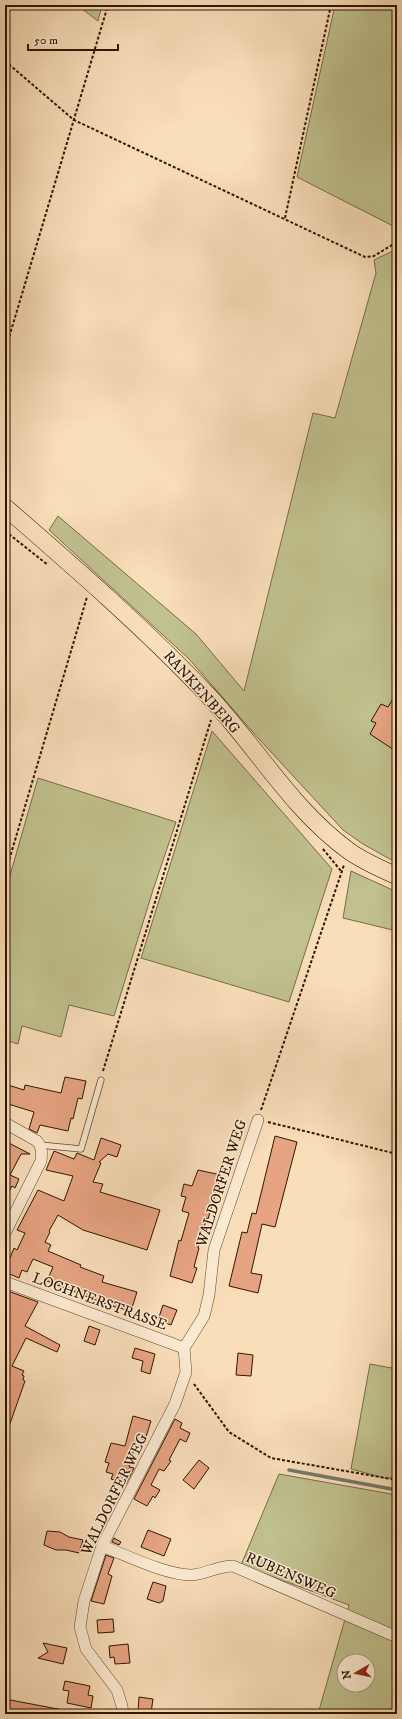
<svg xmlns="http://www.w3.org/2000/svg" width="402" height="1719" font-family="'IM FELL DW Pica',serif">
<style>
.green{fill:#c0c18e;stroke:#786b47;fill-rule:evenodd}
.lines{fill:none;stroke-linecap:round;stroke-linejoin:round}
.stream{stroke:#72796b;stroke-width:3.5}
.building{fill:#e7a482;stroke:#301500}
.lane-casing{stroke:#62472e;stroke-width:7}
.street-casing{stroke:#62472e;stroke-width:12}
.primary-casing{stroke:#301500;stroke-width:18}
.path{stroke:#301500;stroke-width:2;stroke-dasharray:3 2;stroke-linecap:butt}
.lane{stroke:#fbead2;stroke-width:5.5}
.street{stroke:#fbead2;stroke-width:11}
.primary{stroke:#f9deba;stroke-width:17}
.labels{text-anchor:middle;stroke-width:3;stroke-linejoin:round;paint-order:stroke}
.street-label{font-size:15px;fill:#301500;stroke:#fbead2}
</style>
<rect width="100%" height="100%" fill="#f9deba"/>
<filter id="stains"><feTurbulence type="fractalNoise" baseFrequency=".005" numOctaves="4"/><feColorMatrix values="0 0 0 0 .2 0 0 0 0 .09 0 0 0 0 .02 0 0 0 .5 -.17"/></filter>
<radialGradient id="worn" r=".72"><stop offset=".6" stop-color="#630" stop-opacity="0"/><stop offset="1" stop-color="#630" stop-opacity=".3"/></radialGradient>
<g class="green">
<path d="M77 5H102L98 21Z"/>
<path d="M335 5H390L397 8V228L297 177Z"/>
<path d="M397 249V863L363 844 343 830 259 739 189 659 49 530 58 516 196 634 244 691 313 413 335 418 376 273 374 260Z"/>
<path d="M212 731 332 869 289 1002 141 958Z"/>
<path d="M38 778 176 822 153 890 114 1016 69 1005 61 1037 22 1026 18 1044 5 1040V893Z"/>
<path d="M351 871 397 892V931L343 918Z"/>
<path d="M370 1364 397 1369V1473L388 1479 351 1469Z"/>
<path d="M279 1474 397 1495V1714H318L349 1605 241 1565ZM344 1661H368V1685H344Z"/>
</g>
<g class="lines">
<path class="stream" d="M289 1470 397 1490"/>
</g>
<g class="building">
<path d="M397 692V744L394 750 370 734 376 723 371 721 381 704 388 707Z"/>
<path d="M65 1077 86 1081 82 1099 78 1098 73 1119 71 1118 68 1131 40 1125 37 1133 29 1129 34 1112 5 1103V1087L7 1088 8 1085 24 1090 25 1085 61 1093Z"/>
<path d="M275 1136 297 1142 275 1227 262 1224 251 1273 262 1275 258 1293 229 1286 242 1232 247 1233 252 1213 256 1214Z"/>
<path d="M101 1138 121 1145 117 1157 108 1154 99 1162 101 1163 93 1182 103 1184 100 1192 160 1210 147 1250 83 1230 58 1215 49 1231 50 1232 45 1242 51 1245 48 1251 81 1265 80 1267 104 1276 102 1282 137 1292 131 1311 108 1305 47 1281 53 1267 33 1259 27 1272 22 1270 19 1278 5 1272V1256L10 1258 14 1248 17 1250 25 1233 17 1230 38 1190 64 1201 73 1176 46 1170 54 1151 74 1159 77 1153 94 1160Z"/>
<path d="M5 1141 30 1154H21L10 1175 19 1179 15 1188 12 1186 5 1199Z"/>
<path d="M198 1170 221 1175 208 1219 206 1218 204 1231 202 1230 198 1248H199L194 1267 197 1268 192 1283 170 1276 179 1240 181 1241 189 1213 182 1211 186 1197 181 1196 184 1184 192 1186Z"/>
<path d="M5 1290 38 1302 25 1326 60 1345 57 1352 26 1338 12 1366 24 1371 22 1375 24 1376 23 1380 25 1381 6 1435Z"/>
<path d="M163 1305 177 1310 171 1325 158 1320Z"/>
<path d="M89 1326 100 1330 95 1345 84 1341Z"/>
<path d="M135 1348 155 1354 150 1374 141 1371 143 1361 132 1358Z"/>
<path d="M238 1353 253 1355 251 1376 236 1375Z"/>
<path d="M133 1416 151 1421 145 1440 137 1438 129 1467 134 1468 126 1484 111 1479 113 1474 106 1472 109 1463 105 1462 111 1443 125 1446Z"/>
<path d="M175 1419 182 1423 180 1428 190 1433 186 1442 180 1439 169 1460 171 1461 164 1471 159 1469 151 1485 160 1490 155 1498 153 1496 147 1506 134 1499Z"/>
<path d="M199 1460 209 1468 194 1489 183 1480Z"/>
<path d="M148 1530 171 1539 164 1556 141 1547Z"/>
<path d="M47 1531 60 1532 69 1537 83 1540 79 1553 66 1550H56L44 1545Z"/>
<path d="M114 1538 121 1542 119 1545 112 1542Z"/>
<path d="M106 1555 114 1558 108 1574 112 1576 104 1604 91 1601Z"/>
<path d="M153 1582 166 1586 163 1601 159 1603 147 1599Z"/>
<path d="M113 1619 114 1632 98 1633 97 1620Z"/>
<path d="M43 1643 67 1648 63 1664 38 1658 48 1652Z"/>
<path d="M128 1644 130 1663 115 1664 114 1657 110 1658 109 1646Z"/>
<path d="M65 1681 90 1686 88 1695 93 1696 91 1708 67 1703 69 1691 63 1690Z"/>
<path d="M139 1697 153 1699 151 1713 138 1711Z"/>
<path d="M5 1699 63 1710V1714H5Z"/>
</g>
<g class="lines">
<g class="lane-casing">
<path id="lane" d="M40 1145 81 1149 101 1080"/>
</g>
<g class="street-casing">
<g id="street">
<path d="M5 1123 37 1141C42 1147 42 1153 41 1161L5 1233"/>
<path d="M5 1282 184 1348"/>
<path d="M102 1546C126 1555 166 1575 191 1575 204 1575 217 1566 233 1566L397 1637"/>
<path d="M123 1714 122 1706 117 1690 86 1649 80 1627 84 1601 102 1546 175 1404 186 1372 184 1348 204 1316 209 1295 214 1250 258 1120"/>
</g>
</g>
<g class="primary-casing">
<path id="primary" d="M5 507C74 567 142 626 205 692 255 744 290 808 349 851 363 861 381 869 397 876"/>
</g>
<g class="path">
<path d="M5 61 74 120 365 257 374 256 397 242"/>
<path d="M285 218 331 5"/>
<path d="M5 351 108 5"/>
<path d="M5 531 48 565"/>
<path d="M323 849 341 871"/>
<path d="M5 874 87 597"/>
<path d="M103 1071 211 720"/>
<path d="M261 1110 344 865"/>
<path d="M268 1122 397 1154"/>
<path d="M194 1384 229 1432 271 1458 397 1480"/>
</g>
<use href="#lane" class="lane"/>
<use href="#street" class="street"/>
<use href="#primary" class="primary"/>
</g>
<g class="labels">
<g class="street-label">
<text transform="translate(202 692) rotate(48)" y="5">RANKENBERG</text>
<text transform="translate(221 1183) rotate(-72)" y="5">WALDORFER WEG</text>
<text transform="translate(100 1301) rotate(20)" y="5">LOCHNERSTRASSE</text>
<text transform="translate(114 1494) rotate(-64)" y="5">WALDORFER WEG</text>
<text transform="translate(291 1575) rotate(23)" y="5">RUBENSWEG</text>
</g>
</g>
<rect width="402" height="1719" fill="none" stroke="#f9deba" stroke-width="20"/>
<rect x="6" y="6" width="390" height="1707" fill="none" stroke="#301500" stroke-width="2"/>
<rect x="10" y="10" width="382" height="1699" fill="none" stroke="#301500"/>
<g transform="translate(356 1673) rotate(261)"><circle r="19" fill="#fbead2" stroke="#aa957e"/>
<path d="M0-3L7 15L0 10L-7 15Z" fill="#8f2418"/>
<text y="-6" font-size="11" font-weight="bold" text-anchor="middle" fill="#301500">N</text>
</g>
<path d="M28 44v6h90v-6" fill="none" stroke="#301500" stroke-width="2"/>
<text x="34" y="44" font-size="12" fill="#301500" stroke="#fbead2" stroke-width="3" paint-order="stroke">50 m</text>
<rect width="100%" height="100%" filter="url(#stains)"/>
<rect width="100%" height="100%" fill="url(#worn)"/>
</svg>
